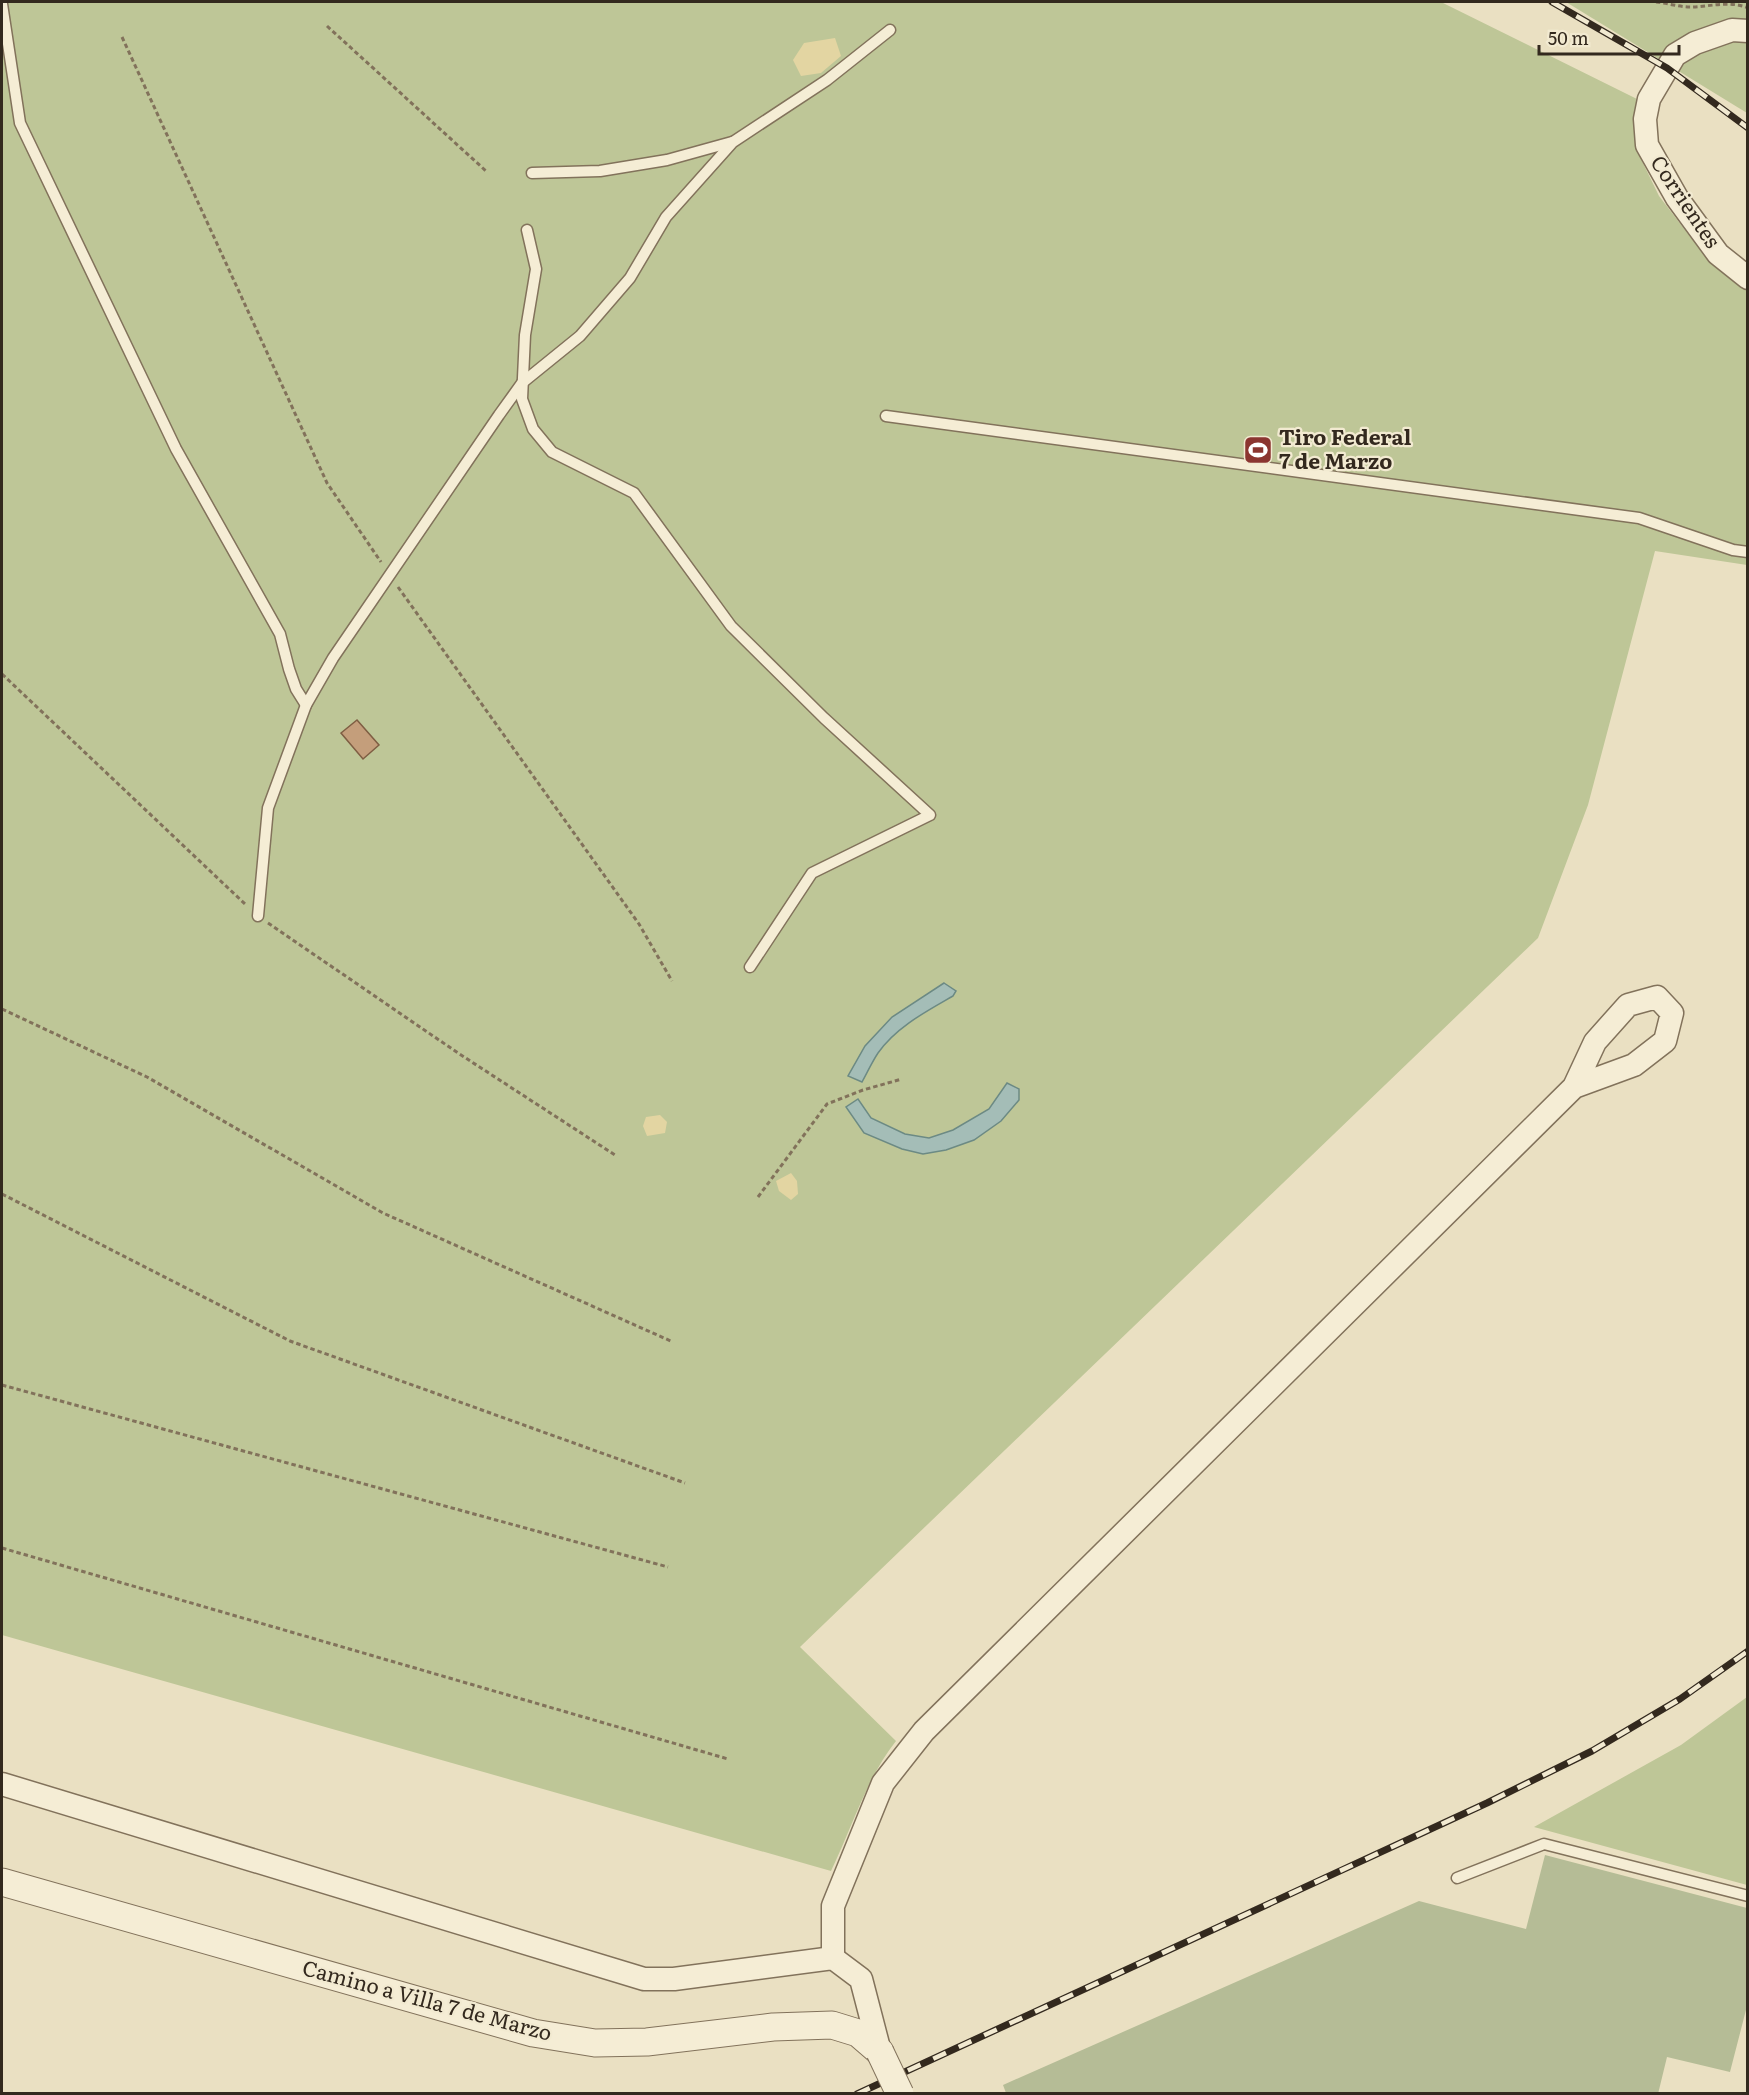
<svg xmlns="http://www.w3.org/2000/svg" width="1749" height="2095" font-family="Literata,serif">
<style>
.green{fill:#bec697}
.sand{fill:#e3d5a2}
.cemetery{fill:#b5bc96}
.water{fill:#a4bdb7;stroke:#6c8a84;stroke-width:1.5}
.building{fill:#c49e7b;stroke:#7f5e43;stroke-width:1.5}
.lines{fill:none;stroke-linecap:round;stroke-linejoin:round}
.service-casing{stroke:#82725b;stroke-width:13}
.minor-casing{stroke:#82725b;stroke-width:25}
.tertiary-casing{stroke:#82725b;stroke-width:29}
.path{stroke:#82725b;stroke-width:3;stroke-dasharray:4.5 3;stroke-linecap:butt}
.service{stroke:#f5edd5;stroke-width:10}
.minor{stroke:#f5edd5;stroke-width:22}
.tertiary{stroke:#f5edd5;stroke-width:27}
.rail-casing{stroke:#33291e;stroke-width:7}
.rail{stroke:#f2ead1;stroke-width:4.5;stroke-dasharray:14;stroke-linecap:butt}
.tertiary-bridge-casing{stroke:#82725b;stroke-width:29;stroke-linecap:butt}
.tertiary-bridge{stroke:#f5edd5;stroke-width:27}
.labels{text-anchor:middle;stroke-width:4.5;stroke-linejoin:round;paint-order:stroke}
.street-label{font-size:21px;fill:#33291e;stroke:#f2ead1}
.poi-label{font-size:21px;font-weight:bold;fill:#33291e;stroke:#f2ead1;text-anchor:start}
</style>
<rect width="100%" height="100%" fill="#eae0c2"/>
<g class="green">
<path d="M2 2H1441L1637 99 1634 128 1642 161 1659 196 1705 256 1747 289V565L1655 551 1588 805 1538 938 800 1647 896 1741C866 1779 852 1828 831 1871L2 1635Z"/>
<path d="M1566 2H1747V113Z"/>
<path d="M1747 1697V1885L1534 1827 1681 1745Z"/>
</g>
<g class="sand">
<path d="M835 38 841 56 821 73 801 76 793 60 804 43Z"/>
<path d="M660 1115 667 1122 665 1133 647 1136 643 1126 646 1117Z"/>
<path d="M791 1173 797 1181 798 1194 791 1200 779 1191 776 1181Z"/>
</g>
<path class="cemetery" d="M1545 1855 1747 1908V2006L1730 2072 1667 2057 1658 2094 1006 2093 1003 2085 1419 1901 1526 1929Z"/>
<g class="water">
<path d="M944 983 956 991 953 996C927 1011 896 1027 878 1053 872 1062 867 1073 862 1082L848 1076 865 1046 892 1017Z"/>
<path d="M1007 1083 1019 1089V1100L1001 1121 974 1140 946 1150 923 1154 902 1149 864 1133 846 1107 858 1099 871 1118 905 1134 929 1138 953 1130 989 1109Z"/>
</g>
<path class="building" d="M357 720 379 745 363 759 341 733Z"/>
<g class="lines">
<g class="service-casing">
<g id="service">
<path d="M2 4 20 123 176 449 280 634 289 669 296 689 306 705"/>
<path d="M532 173 600 171 667 160 732 142"/>
<path d="M527 230 536 269 525 335 522 399 533 429 552 452 634 493 731 626 824 718 930 815 812 873 750 967"/>
<path d="M886 416 1639 518 1733 550 1748 552"/>
<path d="M258 916 268 808 306 705 333 658 499 415 522 383 580 336 630 278 666 217 733 142 827 80 890 30"/>
<path d="M1457 1878 1544 1844 1748 1896"/>
</g>
</g>
<g class="minor-casing">
<g id="minor">
<path d="M1748 31 1732 30 1695 43 1675 55 1649 99 1645 119 1647 145 1677 198 1718 254 1748 278"/>
<path d="M2 1784 644 1979H674L833 1958 861 1979 880 2052"/>
<path d="M833 1958V1906L883 1783 924 1731 1574 1087 1595 1042 1628 1005 1657 997 1672 1013 1665 1041 1634 1065 1574 1087"/>
</g>
</g>
<g class="tertiary-casing">
<path id="tertiary" d="M2 1882 533 2033 595 2043 647 2042 773 2027 832 2025 858 2033 880 2052"/>
</g>
<g class="path">
<path d="M1656 2C1667 3 1679 7 1690 7 1709 7 1729 0 1748 8"/>
<path d="M327 26 486 171"/>
<path d="M122 37 327 483 381 562"/>
<path d="M398 587 639 924 672 981"/>
<path d="M2 674 245 904"/>
<path d="M268 923 458 1053 615 1155"/>
<path d="M2 1009 147 1077 383 1213 673 1342"/>
<path d="M2 1194 290 1341 685 1483"/>
<path d="M758 1197 827 1104 863 1090 902 1079"/>
<path d="M2 1385 668 1567"/>
<path d="M2 1548 728 1759"/>
</g>
<use href="#service" class="service"/>
<use href="#minor" class="minor"/>
<use href="#tertiary" class="tertiary"/>
<g class="rail-casing">
<g id="rail">
<path d="M1552 2 1667 68 1748 128"/>
<path d="M857 2094 1487 1803 1592 1751 1680 1699 1748 1651"/>
</g>
</g>
<use href="#rail" class="rail"/>
<g class="tertiary-bridge-casing">
<path id="tertiary-bridge" d="M880 2052 900 2094"/>
</g>
<use href="#tertiary-bridge" class="tertiary-bridge"/>
</g>
<defs>
<g id="stadium-square" transform="scale(1.5)"><rect x="-9" y="-9" width="18" height="18" rx="4" fill="#8b3530" stroke="#f2ead1"/><path d="M0-5a6.5 5 0 1 0 0 10a6.5 5 0 1 0 0-10ZM-3.5-1.8h7v3.6h-7Z" fill="#fff"/></g>
</defs>
<g fill-rule="evenodd">
<use href="#stadium-square" x="1258" y="450"/>
</g>
<g class="labels">
<g class="street-label">
<text transform="translate(1685 202) rotate(56)" y="7">Corrientes</text>
<text transform="translate(427 2001) rotate(15)" y="7">Camino a Villa 7 de Marzo</text>
</g>
<g class="poi-label">
<text x="1279" y="445">Tiro Federal<tspan x="1279" dy="24">7 de Marzo</tspan></text>
</g>
</g>
<rect width="1749" height="2095" fill="none" stroke="#33291e" stroke-width="6"/>
<path d="M1539 45v9h140v-9" fill="none" stroke="#33291e" stroke-width="3"/>
<text x="1548" y="45" font-size="18" fill="#33291e" stroke="#f2ead1" stroke-width="4.5" paint-order="stroke">50 m</text>
</svg>
